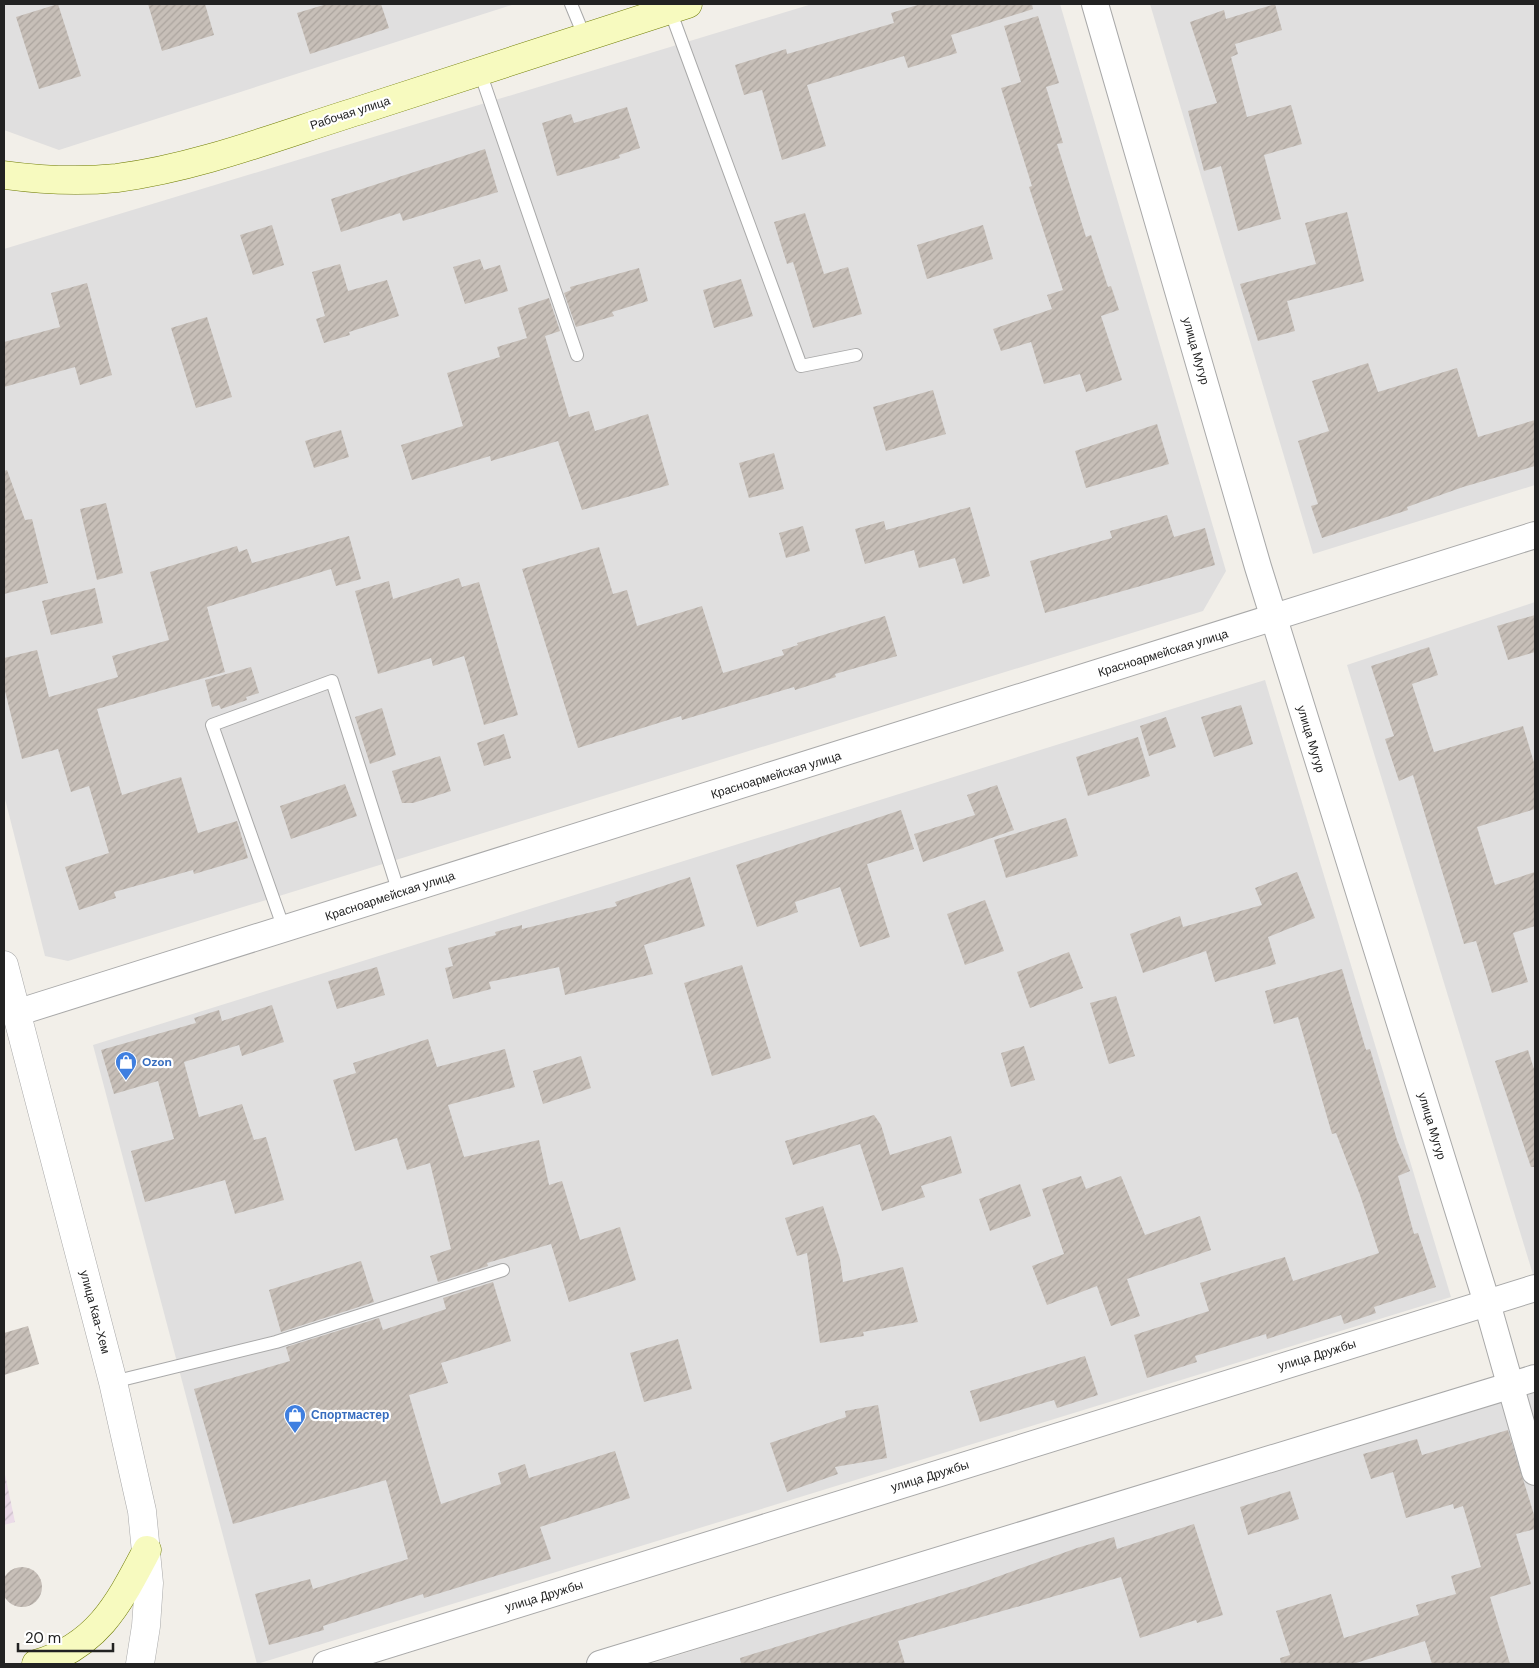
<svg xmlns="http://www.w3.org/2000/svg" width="1539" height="1668" font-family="'DM Sans',sans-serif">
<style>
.residential{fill:#e0dfdf}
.industrial{fill:url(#industrial-furrows)}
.building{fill:url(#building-hatch)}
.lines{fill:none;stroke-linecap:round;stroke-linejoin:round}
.service-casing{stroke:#a9a9a9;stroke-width:14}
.minor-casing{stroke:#a9a9a9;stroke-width:28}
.tertiary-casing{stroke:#a9a9a9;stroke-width:29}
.secondary-casing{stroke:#707d05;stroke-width:29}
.service{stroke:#fff;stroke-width:12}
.minor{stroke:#fff;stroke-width:26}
.tertiary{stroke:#fff;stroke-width:28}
.secondary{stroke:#f7fabf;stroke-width:28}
.labels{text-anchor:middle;stroke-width:4.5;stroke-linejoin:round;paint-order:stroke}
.street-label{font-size:12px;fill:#222;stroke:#fff}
.shop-label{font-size:12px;font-weight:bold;fill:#366cbe;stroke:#fff;text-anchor:start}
</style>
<defs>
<pattern id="industrial-furrows" width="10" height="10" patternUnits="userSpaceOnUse" patternTransform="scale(1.25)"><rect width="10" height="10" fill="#ebdbe8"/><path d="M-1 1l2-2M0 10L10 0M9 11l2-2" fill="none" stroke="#c9bcc7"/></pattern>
<pattern id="building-hatch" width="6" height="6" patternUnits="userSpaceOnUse" patternTransform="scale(1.25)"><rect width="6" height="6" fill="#c7bfb8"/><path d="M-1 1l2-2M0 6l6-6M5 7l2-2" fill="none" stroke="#aba49e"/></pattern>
</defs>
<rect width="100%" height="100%" fill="#f2efe9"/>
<g class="residential">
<path d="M4 4H515L59 150 4 130Z"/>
<path d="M812 4H1060L1226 571 1203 611 68 961 45 956 4 795V249Z"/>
<path d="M1150 4H1535V485L1313 554Z"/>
<path d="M1535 602V1281L1347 665Z"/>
<path d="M1265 680 1451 1297 257 1664 93 1045Z"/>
<path d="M1535 1387V1664H650Z"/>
</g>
<path class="industrial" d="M4 1470 15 1522 4 1525Z"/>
<g class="building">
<path d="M58 4 81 76 39 89 16 17Z"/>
<path d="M148 4H205L214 35 162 51Z"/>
<path d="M327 4H381L389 28 310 54 297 13Z"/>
<path d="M921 4H1032L1033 9 951 35 957 53 908 68 904 56 807 85 826 146 782 160 762 90 744 95 735 65 786 49 787 54 894 23 891 13Z"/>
<path d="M1275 4 1282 30 1235 44 1238 54 1231 57 1247 117 1291 105 1302 144 1264 155 1281 219 1238 231 1221 166 1204 171 1188 111 1217 103 1190 22 1224 10 1226 19Z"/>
<path d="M1038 16 1059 83 1046 87 1063 143 1057 144 1086 237 1091 235 1108 287 1111 286 1119 310 1101 316 1122 380 1086 392 1080 374 1044 384 1031 342 1001 351 993 329 1052 309 1047 295 1063 290 1029 187 1032 186 1001 88 1021 82 1004 26Z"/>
<path d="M627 107 640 148 619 155 620 158 557 176 542 123 571 114 574 123Z"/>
<path d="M485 149 498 192 403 221 400 213 341 232 331 199Z"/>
<path d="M1347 212 1364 281 1287 301 1295 331 1258 341 1240 284 1316 264 1305 223Z"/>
<path d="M805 213 824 274 848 267 862 314 813 328 793 262 787 264 774 222Z"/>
<path d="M272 225 284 265 253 275 240 235Z"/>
<path d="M983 225 993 259 927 279 917 245Z"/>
<path d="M480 259 484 270 500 265 508 291 465 304 453 267Z"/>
<path d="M340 264 348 291 387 280 399 316 349 332 350 335 324 343 316 319 325 316 312 272Z"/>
<path d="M639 268 648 301 612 312 614 316 576 327 564 293 571 290 570 287Z"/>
<path d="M741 279 753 316 714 328 703 290Z"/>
<path d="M87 283 112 375 80 385 75 367 4 387V342L60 327 51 293Z"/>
<path d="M549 298 560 331 545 336 569 417 589 411 595 431 648 414 669 485 582 510 558 441 491 461 490 456 412 480 401 445 463 426 447 373 500 357 497 347 527 338 518 308Z"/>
<path d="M207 317 232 397 196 408 171 328Z"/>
<path d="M1368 363 1378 392 1457 368 1478 437 1535 420V466L1463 487 1407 507 1408 510 1322 538 1311 506 1318 504 1298 441 1329 431 1312 381Z"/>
<path d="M933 390 946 434 886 451 873 407Z"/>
<path d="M1157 424 1169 464 1086 488 1075 451Z"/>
<path d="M341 430 349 457 314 468 305 441Z"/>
<path d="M774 453 784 489 749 498 739 463Z"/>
<path d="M7 470 25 520 32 519 48 583 4 594V471Z"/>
<path d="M106 503 123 573 97 580 80 509Z"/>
<path d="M970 507 990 576 963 584 955 558 919 568 914 550 865 564 855 529 884 521 886 530Z"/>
<path d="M1167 515 1174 537 1205 528 1215 565 1045 613 1030 561 1112 538 1110 531Z"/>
<path d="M803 526 810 551 786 558 779 533Z"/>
<path d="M349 536 361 579 336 586 331 569 207 607 225 672 97 709 122 795 181 777 198 833 237 821 248 858 194 874 193 870 114 892 116 898 79 910 65 867 109 853 89 786 71 792 58 749 22 759 4 687V658L37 650 49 697 118 677 112 656 169 640 150 572 237 546 239 552 247 549 252 563Z"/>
<path d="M599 547 613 594 627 590 637 626 702 606 723 673 784 655 782 650 798 645 797 643 885 616 897 656 835 674 836 677 795 690 794 687 682 720 681 716 578 748 522 569Z"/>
<path d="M459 578 462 587 479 582 518 715 484 725 464 656 433 666 431 658 378 674 355 591 389 581 393 599Z"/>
<path d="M95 588 103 623 51 635 42 601Z"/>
<path d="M1535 615V652L1508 660 1497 626Z"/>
<path d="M1429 647 1438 675 1412 684 1434 752 1523 726 1535 766V809L1477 827 1495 885 1535 872V926L1513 933 1528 982 1492 993 1476 941 1464 944 1413 775 1399 781 1385 739 1394 736 1371 666Z"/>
<path d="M251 667 259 693 246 697 247 700 221 709 219 705 212 707 205 680Z"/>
<path d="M1241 705 1253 744 1214 757 1201 717Z"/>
<path d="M382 708 396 755 370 764 355 717Z"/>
<path d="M1166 717 1176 747 1149 756 1140 726Z"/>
<path d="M504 734 511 758 484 766 477 743Z"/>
<path d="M1138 737 1150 776 1088 796 1076 757Z"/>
<path d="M440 756 451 791 413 803H402L392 771Z"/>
<path d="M345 784 357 816 291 839 280 806Z"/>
<path d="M997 785 1014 830 923 862 914 834 975 815 967 795Z"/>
<path d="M901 810 914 849 867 864 890 937 860 947 840 887 795 902 798 912 757 927 736 865Z"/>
<path d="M1066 818 1078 856 1006 878 994 840Z"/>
<path d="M1297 872 1315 918 1268 937 1276 964 1215 982 1206 951 1143 973 1130 934 1180 916 1183 927 1262 905 1255 888Z"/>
<path d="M690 877 705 926 644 945 653 974 565 995 559 967 489 982 491 989 453 999 445 968 453 966 448 948 496 935 495 932 522 925V929L617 906 615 902Z"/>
<path d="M985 900 1004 951 965 965 947 914Z"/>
<path d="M1069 952 1083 988 1030 1008 1017 972Z"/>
<path d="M742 965 771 1058 712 1076 684 983Z"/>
<path d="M377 967 385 995 337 1009 328 981Z"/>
<path d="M1342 969 1366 1050 1370 1049 1397 1140 1410 1171 1398 1176 1414 1234 1418 1233 1436 1287 1374 1307 1376 1313 1344 1324 1341 1315 1267 1339 1266 1334 1195 1356 1197 1362 1147 1378 1134 1335 1209 1311 1200 1283 1285 1257 1293 1281 1379 1253 1360 1195 1336 1133 1332 1134 1298 1017 1274 1024 1265 991Z"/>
<path d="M1116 996 1135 1056 1109 1064 1090 1003Z"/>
<path d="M272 1005 284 1042 242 1056 239 1045 184 1062 199 1117 242 1104 254 1140 266 1137 284 1200 235 1214 225 1180 145 1202 131 1151 174 1139 158 1081 114 1094 101 1050 196 1023 194 1018 219 1010 222 1021Z"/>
<path d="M428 1039 437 1067 505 1049 515 1087 448 1105 464 1157 539 1140 549 1185 562 1181 580 1240 620 1227 636 1280 569 1302 551 1244 487 1263 488 1266 438 1282 430 1256 451 1249 430 1163 407 1170 397 1138 355 1151 333 1080 356 1073 353 1063Z"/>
<path d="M1024 1046 1035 1080 1011 1087 1001 1053Z"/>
<path d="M1528 1050 1535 1072V1167H1531L1495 1061Z"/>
<path d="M581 1056 591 1088 543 1104 533 1071Z"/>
<path d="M874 1115 881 1125 890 1155 951 1136 962 1173 921 1186 925 1197 882 1211 860 1144 793 1165 785 1141Z"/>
<path d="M1081 1176 1086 1189 1121 1176 1145 1235 1200 1216 1211 1250 1127 1279 1140 1316 1111 1326 1097 1286 1047 1305 1032 1266 1064 1254 1042 1189Z"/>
<path d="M1020 1184 1031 1216 990 1231 979 1199Z"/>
<path d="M823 1206 840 1259 843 1282 903 1267 918 1322 863 1332 864 1336 820 1343 807 1253 797 1256 785 1218Z"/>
<path d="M361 1261 374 1302 281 1332 269 1290Z"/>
<path d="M493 1282 511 1341 441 1363 448 1383 409 1395 441 1504 501 1484 498 1473 525 1464 529 1478 615 1451 630 1498 540 1527 551 1559 424 1598 423 1594 323 1626 324 1630 269 1645 255 1594 310 1579 313 1589 408 1559 386 1480 233 1524 194 1389 290 1361 286 1347 379 1318 383 1330 446 1309 443 1298Z"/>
<path d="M28 1326 39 1364 4 1375V1333Z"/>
<path d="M678 1339 692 1389 644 1402 630 1353Z"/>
<path d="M1085 1356 1098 1395 1057 1408 1054 1400 980 1422 970 1391Z"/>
<path d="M878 1405 887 1458 835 1467 838 1474 787 1492 770 1443 846 1417 845 1411Z"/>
<path d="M1508 1430 1535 1518V1529L1516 1534 1531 1584 1490 1597 1510 1664H1432L1425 1641 1353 1664H1281L1280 1658 1290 1655 1276 1611 1331 1594 1344 1638 1419 1615 1416 1605 1456 1594 1451 1576 1481 1567 1463 1506 1454 1509 1453 1504 1406 1518 1393 1472 1371 1479 1363 1454 1417 1439 1422 1455Z"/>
<path d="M1290 1491 1299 1519 1248 1535 1240 1507Z"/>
<path d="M1194 1524 1223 1615 1197 1623 1196 1620 1140 1638 1121 1577 898 1641 905 1664H741L740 1658 972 1586 1077 1548 1114 1537 1117 1549Z"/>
<circle cx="22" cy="1587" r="20"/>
</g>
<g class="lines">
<g class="service-casing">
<g id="service">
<path d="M571 4 585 38"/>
<path d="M670 10 801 366 856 355"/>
<path d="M480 72 577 355"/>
<path d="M284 929 212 725 332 681 399 893"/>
<path d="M113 1382 276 1342 503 1270"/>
</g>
</g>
<g class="minor-casing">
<g id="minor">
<path d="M1095 4 1258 567 1487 1303 1535 1472"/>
<path d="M16 1013 1535 535"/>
<path d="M326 1664 1535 1288"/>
<path d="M600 1664 1535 1378"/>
</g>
</g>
<g class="tertiary-casing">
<path id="tertiary" d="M4 965 113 1382 142 1511 149 1583 146 1626 140 1664"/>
</g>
<g class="secondary-casing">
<g id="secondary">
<path d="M4 175C41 180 79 182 117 178 201 167 283 134 364 109 472 75 580 40 688 4"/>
<path d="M36 1664C98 1646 119 1603 147 1550"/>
</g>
</g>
<use href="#service" class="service"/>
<use href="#minor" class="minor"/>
<use href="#tertiary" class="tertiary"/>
<use href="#secondary" class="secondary"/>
</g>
<defs>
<g id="shop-pin" transform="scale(1.125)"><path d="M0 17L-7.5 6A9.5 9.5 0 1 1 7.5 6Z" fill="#3f7fe0" stroke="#fff"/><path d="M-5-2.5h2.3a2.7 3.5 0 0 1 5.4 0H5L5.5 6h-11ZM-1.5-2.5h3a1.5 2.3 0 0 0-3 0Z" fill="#fff"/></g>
</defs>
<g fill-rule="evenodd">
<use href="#shop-pin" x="126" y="1062"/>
<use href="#shop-pin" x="295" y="1415"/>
</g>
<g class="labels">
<g class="street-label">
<text transform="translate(350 113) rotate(-18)" y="4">Рабочая улица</text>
<text transform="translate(1196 351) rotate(74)" y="4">улица Мугур</text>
<text transform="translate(1163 653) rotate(-17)" y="4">Красноармейская улица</text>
<text transform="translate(1311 739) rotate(73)" y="4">улица Мугур</text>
<text transform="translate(776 775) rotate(-17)" y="4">Красноармейская улица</text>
<text transform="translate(390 896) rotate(-18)" y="4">Красноармейская улица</text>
<text transform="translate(1432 1126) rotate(73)" y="4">улица Мугур</text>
<text transform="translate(95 1312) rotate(75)" y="4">улица Каа-Хем</text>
<text transform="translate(1317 1355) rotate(-17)" y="4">улица Дружбы</text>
<text transform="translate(930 1476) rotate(-17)" y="4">улица Дружбы</text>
<text transform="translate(544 1596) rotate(-17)" y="4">улица Дружбы</text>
</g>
<g class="shop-label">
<text x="142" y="1066">Ozon</text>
<text x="311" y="1419">Спортмастер</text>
</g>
</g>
<rect width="1539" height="1668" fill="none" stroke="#222222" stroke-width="10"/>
<path d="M18 1643v8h95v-8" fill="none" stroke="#222222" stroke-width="2.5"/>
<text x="25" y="1643" font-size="15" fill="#222222" stroke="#ffffff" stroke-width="4" paint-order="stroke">20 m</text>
</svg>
